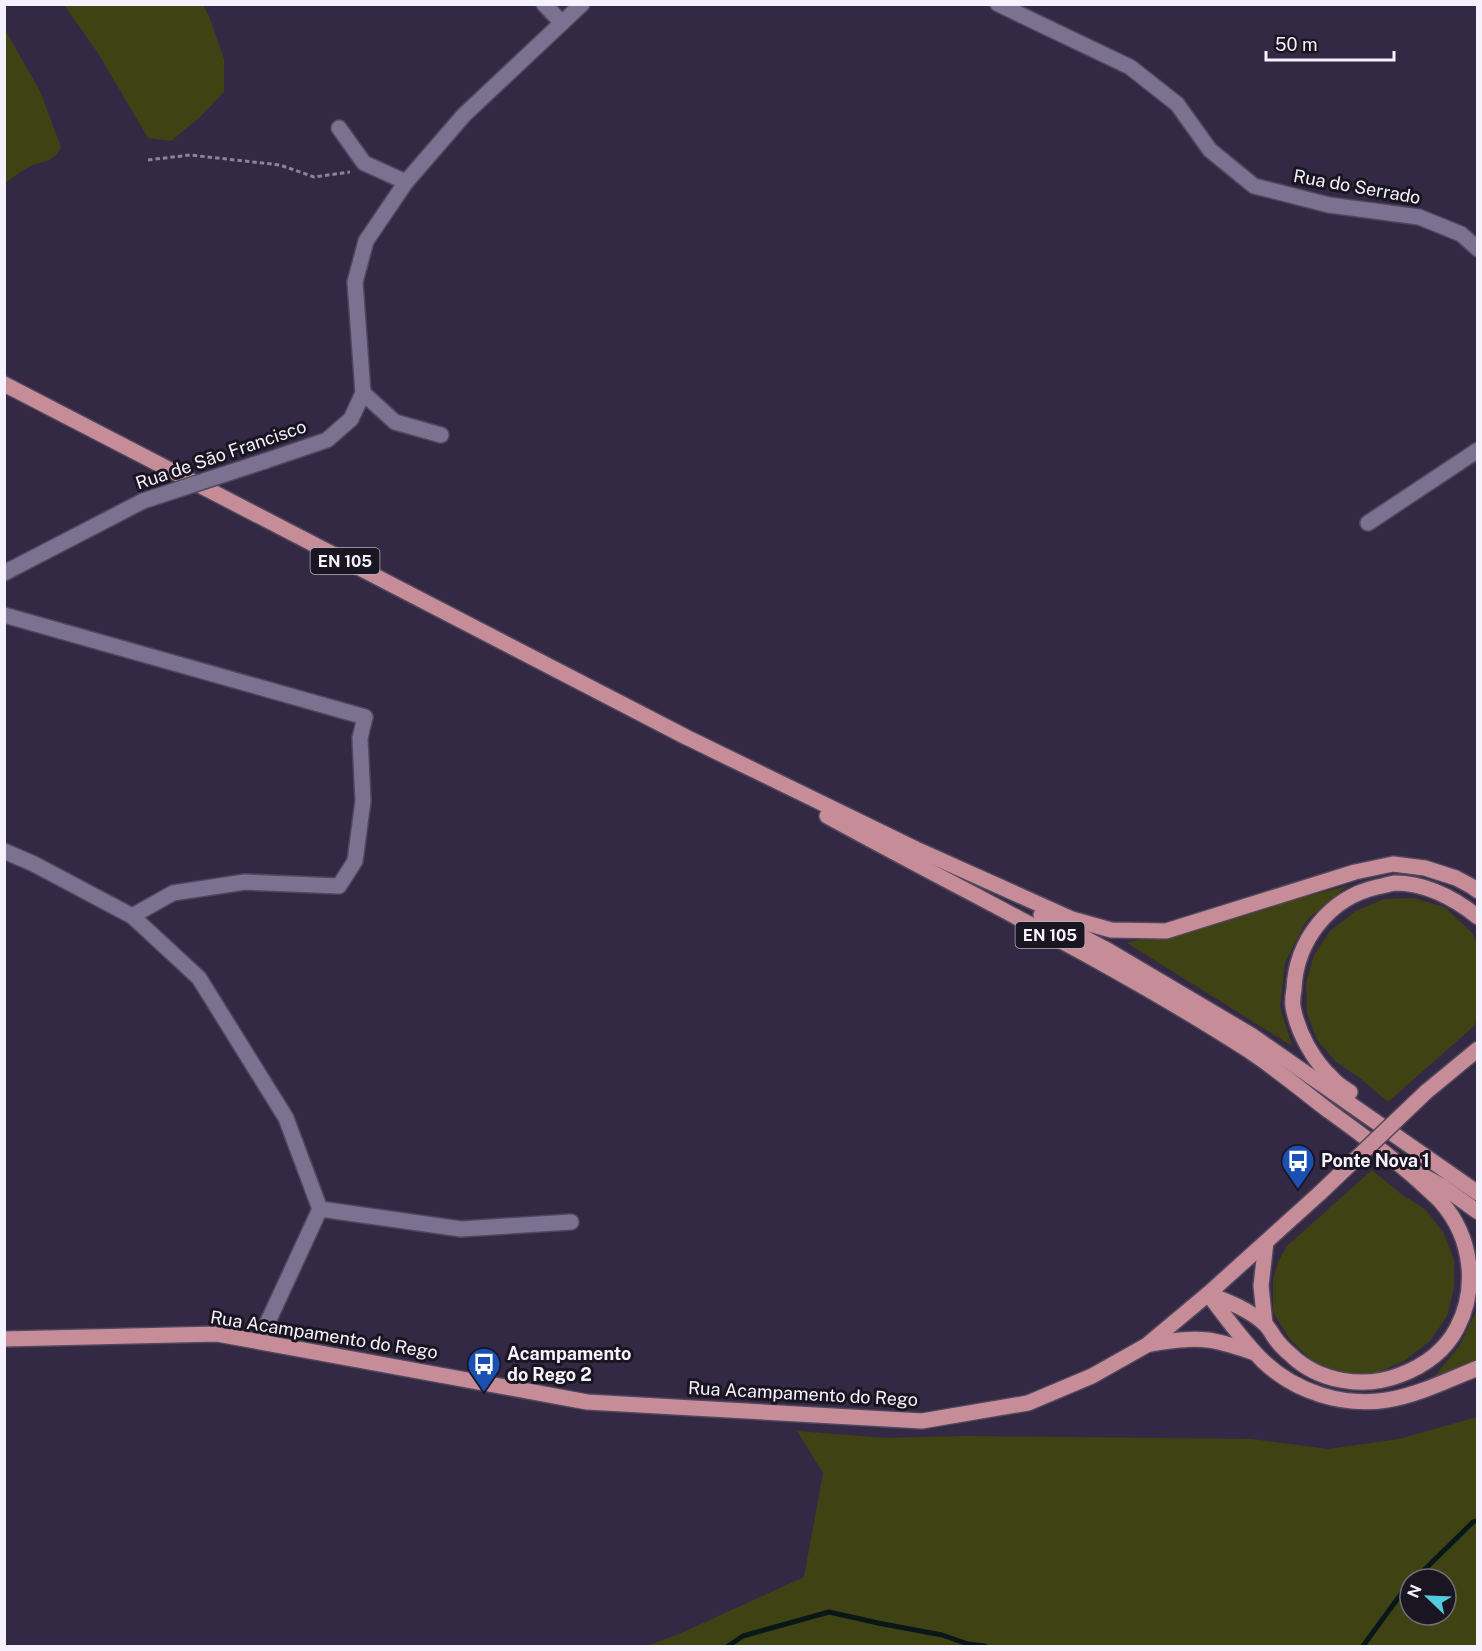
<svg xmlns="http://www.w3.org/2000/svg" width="1482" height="1651" font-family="'Public Sans',sans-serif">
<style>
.green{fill:#3f4313;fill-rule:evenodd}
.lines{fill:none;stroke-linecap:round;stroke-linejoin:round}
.stream{stroke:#091718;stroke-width:5}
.minor-casing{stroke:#50475d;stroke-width:18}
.major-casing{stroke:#50475d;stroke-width:18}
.path{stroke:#8b8397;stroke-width:3;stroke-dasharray:4.5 3;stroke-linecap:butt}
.minor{stroke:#7b7190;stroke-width:15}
.major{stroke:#c68d98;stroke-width:15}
.minor-bridge-casing{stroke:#50475d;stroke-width:18;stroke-linecap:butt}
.major-bridge-casing{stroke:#50475d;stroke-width:18;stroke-linecap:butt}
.minor-bridge{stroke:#7b7190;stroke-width:15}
.major-bridge{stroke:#c68d98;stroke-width:15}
.labels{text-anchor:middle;stroke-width:6;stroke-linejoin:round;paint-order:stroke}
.shield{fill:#191521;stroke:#b4b0bb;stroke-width:1.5}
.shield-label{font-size:16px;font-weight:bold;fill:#f6f2fd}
.street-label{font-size:18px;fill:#f6f2fd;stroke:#191521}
.poi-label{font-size:18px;font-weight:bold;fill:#f6f2fd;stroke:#191521;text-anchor:start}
</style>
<rect width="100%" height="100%" fill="#332944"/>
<g class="green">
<path d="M64 5H203L209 16 224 59V92L199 118 171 141 148 138 98 53Z"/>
<path d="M4 28 40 91 61 147C56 162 41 161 29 167 21 171 12 178 5 183Z"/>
<path d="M1347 886 1307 920 1285 962 1280 1007 1292 1046 1127 943Z"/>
<path d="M1414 898 1446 908 1472 933 1477 943V1019L1474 1026 1388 1102 1360 1078 1336 1062 1317 1040 1307 1013 1306 983 1314 955 1330 931 1356 911 1384 899Z"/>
<path d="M1372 1170 1401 1194 1425 1209 1443 1232 1454 1259V1288L1447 1316 1430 1341 1404 1361 1377 1373 1346 1374 1315 1364 1289 1338 1273 1312V1280L1278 1262 1287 1246Z"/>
<path d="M1477 1309V1363L1434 1377 1460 1345Z"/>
<path d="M1477 1417V1646H646L677 1635 804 1577 823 1473 797 1431 886 1438 962 1436 1252 1439 1328 1449 1399 1439ZM1410 1579H1446V1615H1410Z"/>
</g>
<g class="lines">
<g class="stream">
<path d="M1415 1579 1473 1522 1478 1520"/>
<path d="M728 1646 743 1636 829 1612 878 1623 942 1635 968 1644 985 1646"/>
<path d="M1363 1646 1404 1590 1410 1584"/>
</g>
<g class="minor-casing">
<g id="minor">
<path d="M544 4 562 23"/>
<path d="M998 4 1130 67 1177 104 1210 150 1254 186 1329 205 1419 217 1461 234 1478 249"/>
<path d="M339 128 364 163 406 182"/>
<path d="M363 393 395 422 441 435"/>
<path d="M265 461 327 440 351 419 363 393 355 282 366 241 406 182 464 115 582 4"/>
<path d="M1368 523 1478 450"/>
<path d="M4 573 143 501"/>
<path d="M4 615 365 717 360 738 363 801 355 861 339 886 245 882 173 893 132 916"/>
<path d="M4 851 34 864 132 916 199 978 286 1118 320 1209 259 1341"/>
<path d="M320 1209 461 1229 571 1222"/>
</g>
</g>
<g class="major-casing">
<g id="major">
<path d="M4 384 686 737 916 849 1072 919 1111 930 1166 931 1355 872 1393 864 1425 868 1456 878 1471 886 1478 891"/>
<path d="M827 816C965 892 1107 960 1240 1045 1271 1064 1300 1089 1329 1111 1361 1134 1392 1157 1421 1183 1428 1190 1436 1196 1442 1203 1472 1238 1478 1288 1457 1328 1445 1351 1424 1366 1400 1375 1364 1389 1319 1382 1291 1355 1285 1350 1279 1344 1275 1338 1272 1334 1269 1328 1265 1324 1250 1310 1227 1301 1208 1294"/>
<path d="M1041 915 1109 951 1251 1035 1478 1193"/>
<path d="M1350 1092C1344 1088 1337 1084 1332 1078 1313 1060 1298 1033 1293 1007 1292 1001 1293 995 1294 989 1296 941 1329 898 1377 887 1382 886 1389 884 1395 883 1426 883 1454 898 1478 917"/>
<path d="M1426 1092 1478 1049"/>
<path d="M1420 1174 1442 1186 1478 1212"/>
<path d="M1208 1294C1226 1317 1243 1342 1264 1362 1296 1392 1343 1407 1387 1400 1418 1395 1448 1380 1478 1368"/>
<path d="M1265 1324 1261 1286 1266 1242"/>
<path d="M4 1339 217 1334 587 1402 922 1421 1028 1403 1092 1376 1147 1345 1208 1294 1320 1193"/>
<path d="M1150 1344C1170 1341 1189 1338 1208 1340 1224 1342 1240 1348 1255 1353"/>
</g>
</g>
<path class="path" d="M148 160 190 155 280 165 314 177 350 172"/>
<use href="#minor" class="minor"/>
<use href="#major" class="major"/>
<g class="minor-bridge-casing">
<path id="minor-bridge" d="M143 501 265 461"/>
</g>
<g class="major-bridge-casing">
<path id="major-bridge" d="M1320 1193 1426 1092"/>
</g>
<use href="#minor-bridge" class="minor-bridge"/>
<use href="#major-bridge" class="major-bridge"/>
</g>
<defs>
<g id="bus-pin" transform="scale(1.725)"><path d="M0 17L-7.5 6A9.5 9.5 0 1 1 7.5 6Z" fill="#1a4fb4" stroke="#191521"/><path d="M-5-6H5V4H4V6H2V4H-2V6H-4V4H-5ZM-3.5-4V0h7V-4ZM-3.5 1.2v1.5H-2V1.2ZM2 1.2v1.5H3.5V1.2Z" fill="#fff"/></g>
</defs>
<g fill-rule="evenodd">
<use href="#bus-pin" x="1298" y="1161"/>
<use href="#bus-pin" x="484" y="1364"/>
</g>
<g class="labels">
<g class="shield">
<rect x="310.5" y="548" width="69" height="26" rx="4.5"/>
<rect x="1015.5" y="922" width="69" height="26" rx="4.5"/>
</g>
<g class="shield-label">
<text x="345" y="567">EN 105</text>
<text x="1050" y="941">EN 105</text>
</g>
<g class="street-label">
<text transform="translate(1357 187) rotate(10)" y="6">Rua do Serrado</text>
<text transform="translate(221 455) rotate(-19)" y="6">Rua de São Francisco</text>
<text transform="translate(324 1335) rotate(9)" y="6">Rua Acampamento do Rego</text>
<text transform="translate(803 1394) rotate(3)" y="6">Rua Acampamento do Rego</text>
</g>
<g class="poi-label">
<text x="1321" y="1167">Ponte Nova 1</text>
<text x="507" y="1360">Acampamento<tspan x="507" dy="21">do Rego 2</tspan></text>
</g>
</g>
<rect width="1482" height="1651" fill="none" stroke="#f6f2fd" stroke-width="12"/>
<g transform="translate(1428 1597) rotate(293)"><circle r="28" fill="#191521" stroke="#716d79" stroke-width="1.5"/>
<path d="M0-4.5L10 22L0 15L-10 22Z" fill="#54cade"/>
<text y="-9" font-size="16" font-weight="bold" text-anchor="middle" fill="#f6f2fd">N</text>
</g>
<path d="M1266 51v9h128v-9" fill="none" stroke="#f6f2fd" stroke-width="3"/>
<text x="1275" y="51" font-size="18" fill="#f6f2fd" stroke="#191521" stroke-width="4.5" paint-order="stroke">50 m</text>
</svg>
